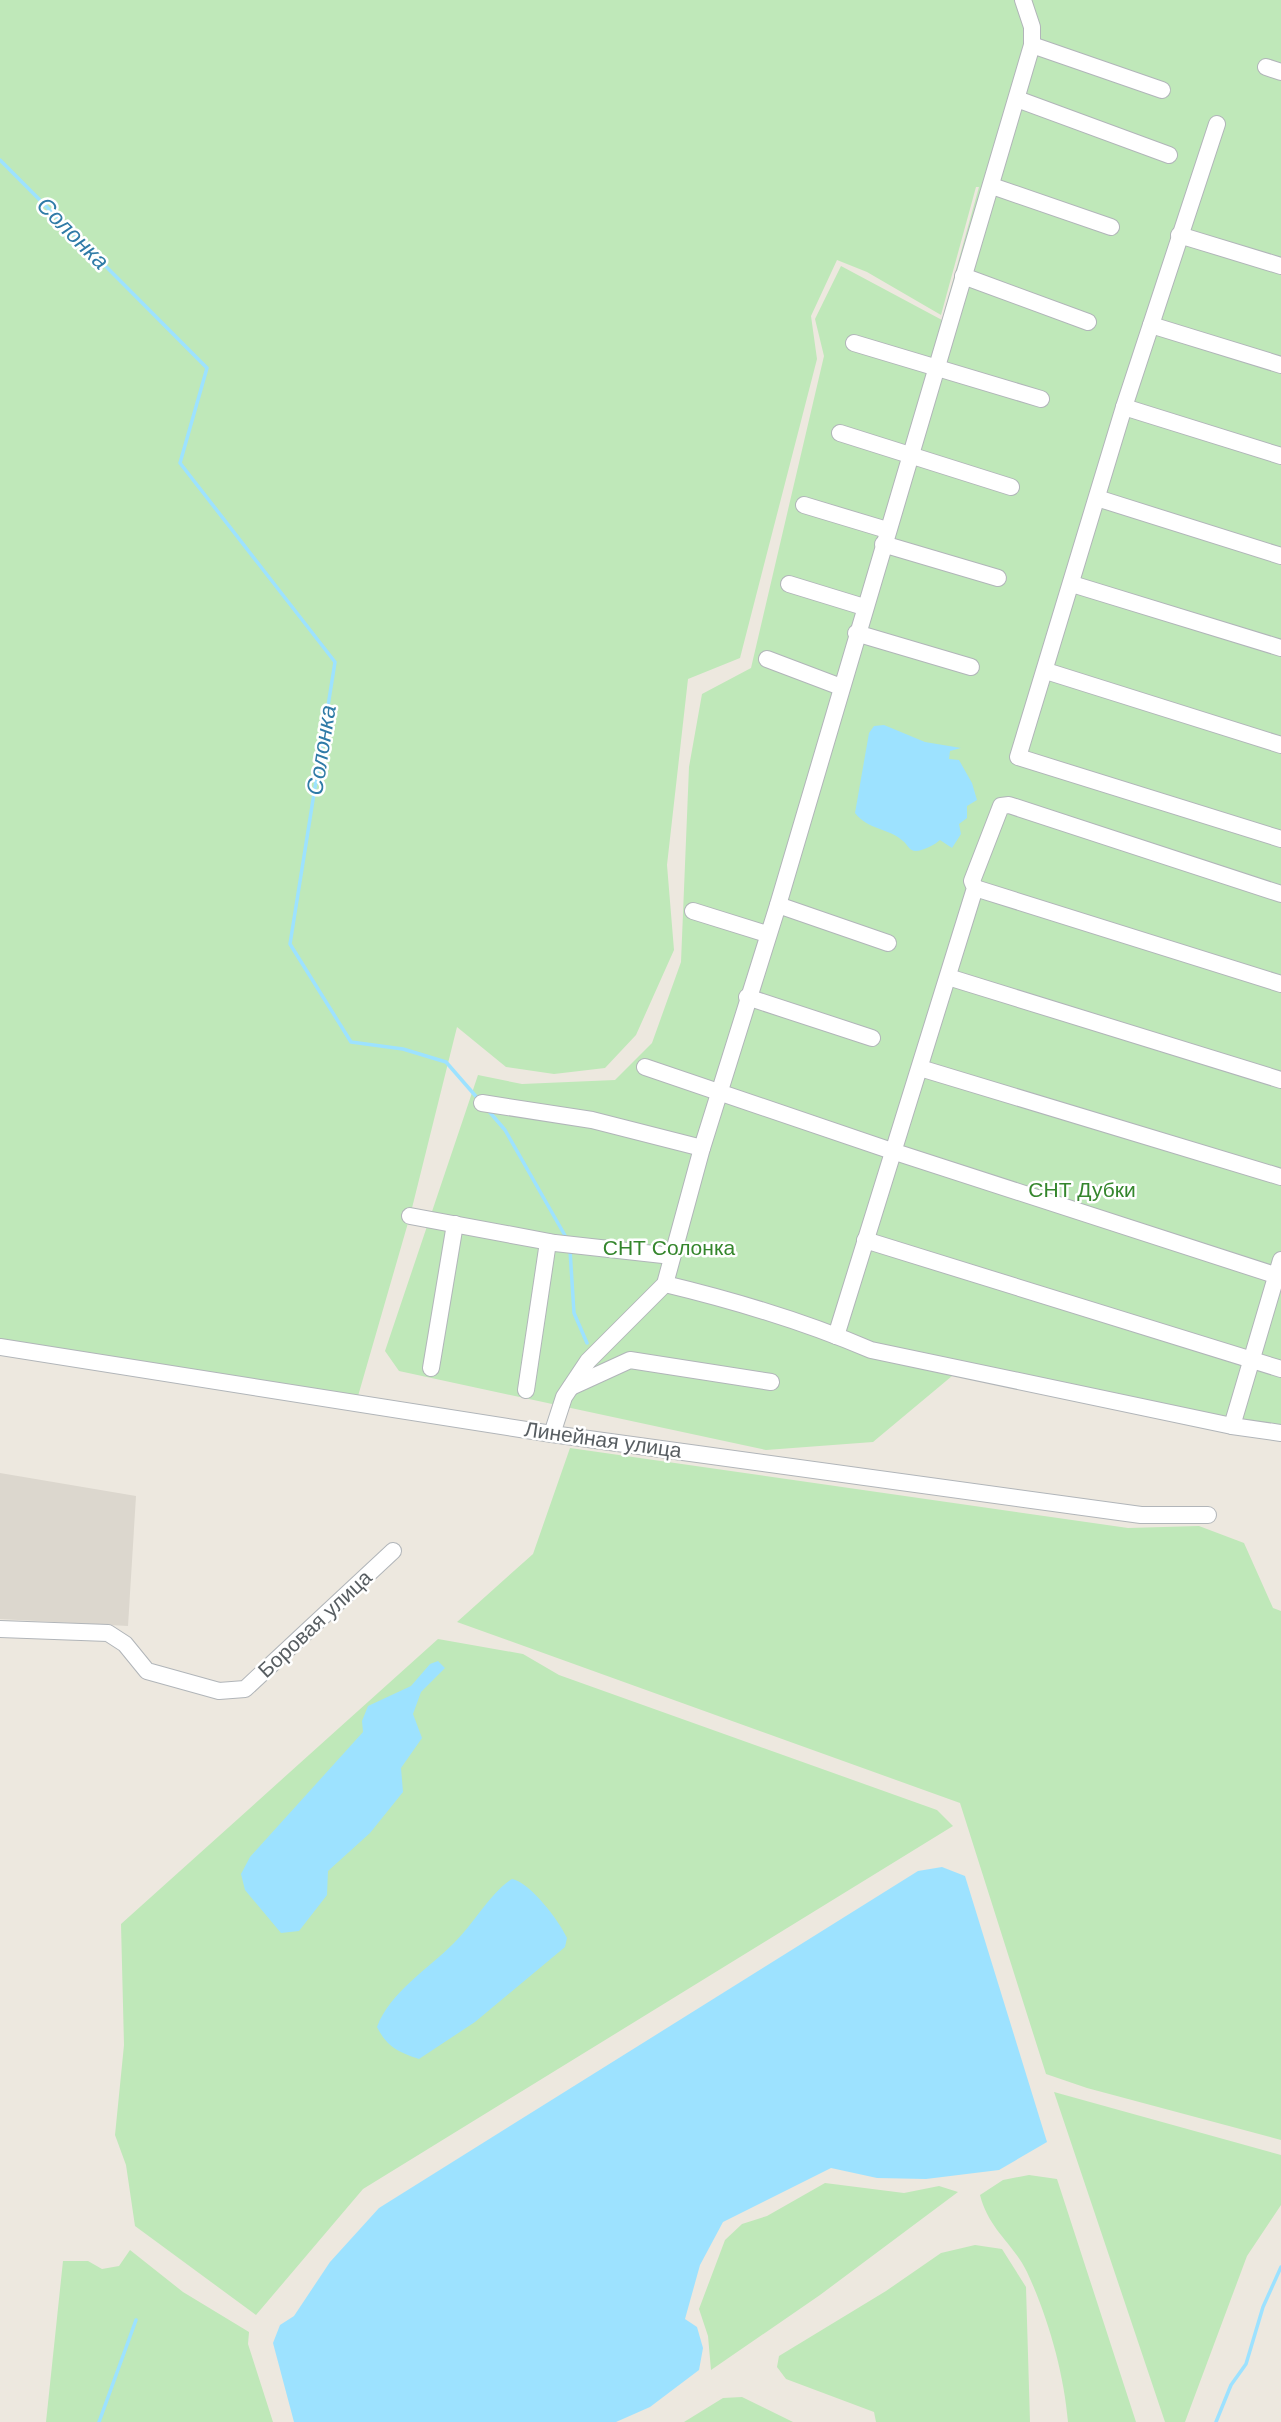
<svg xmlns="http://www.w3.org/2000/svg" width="1281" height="2422" font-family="Arial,sans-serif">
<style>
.education{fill:#dcd7ce}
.green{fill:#bfe8b9}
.water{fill:#9de2ff}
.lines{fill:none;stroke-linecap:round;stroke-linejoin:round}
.stream{stroke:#9de2ff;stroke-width:3.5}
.minor-casing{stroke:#b1b5b9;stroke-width:18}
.minor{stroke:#fff;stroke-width:16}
.labels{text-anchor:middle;stroke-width:5;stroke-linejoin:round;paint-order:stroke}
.park-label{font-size:21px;fill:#35862d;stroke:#fff}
.street-label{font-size:21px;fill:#585e62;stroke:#fff}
.water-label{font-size:23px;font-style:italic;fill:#2f7ba7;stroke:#fff}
</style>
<rect width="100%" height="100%" fill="#ede8df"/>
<path class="education" d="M0 1473 136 1496 128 1626 0 1619Z"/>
<g class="green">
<path d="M0 0H1281V1438L958 1371 873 1442 766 1450 399 1371 385 1351 478 1075 522 1084 615 1080 652 1043 681 962 689 767 702 694 751 668 824 356 815 319 841 266 942 320 979 187H976L941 315 867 272 837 260 811 316 817 359 740 658 688 679 667 865 674 950 636 1035 605 1068 554 1074 506 1067 457 1027 410 1216 356 1403 0 1347Z"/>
<path d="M570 1448 1128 1528 1199 1526 1244 1543 1273 1608 1281 1611V2140L1087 2088 1046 2074 960 1803 457 1622 533 1554Z"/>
<path d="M438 1639 523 1654 559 1675 937 1810 953 1826 363 2189 256 2315 135 2226 126 2165 115 2135 124 2045 121 1924Z"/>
<path d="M1054 2092 1281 2155V2205L1247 2256 1185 2422H1165Z"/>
<path d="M1029 2175 1057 2179 1136 2422H1068C1064 2373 1048 2317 1027 2272 1013 2243 989 2230 980 2195L1003 2180Z"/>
<path d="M825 2183 904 2193 939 2186 958 2192 820 2295 711 2370 708 2336 699 2309 725 2240 742 2224 767 2216Z"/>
<path d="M975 2245 1002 2249 1026 2287 1030 2422H876L874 2412 786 2379 777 2367 779 2356 886 2291 941 2253Z"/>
<path d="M130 2250 183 2292 249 2332 248 2344 273 2422H46L63 2261H88L102 2269 119 2266Z"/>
<path d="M742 2397 793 2422H684L723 2398Z"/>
</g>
<g class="water">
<path d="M884 725 925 742 961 748 950 751 949 759 959 760 972 783 977 800 967 806V818L959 824 961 834 952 848 940 840C936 844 923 851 916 851 909 851 908 845 903 841 889 828 868 830 855 813L869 733 874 726Z"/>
<path d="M438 1661 445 1668 421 1692 413 1714 422 1738 401 1768 403 1792 370 1833 328 1871 327 1895 299 1931 281 1933 245 1890 241 1874 250 1857 363 1732 362 1721 368 1706 411 1686 430 1664Z"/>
<path d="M942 1867 965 1876 1047 2142 999 2170 926 2179 877 2178 831 2168 723 2222 700 2265 685 2319 697 2327 703 2348 699 2370 650 2407 616 2422H294L273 2343 280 2325 294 2316 330 2262 379 2208 918 1871Z"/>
<path d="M512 1879C530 1882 560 1922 567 1938L565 1947 475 2022 419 2059C398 2052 387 2047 377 2027 390 1992 428 1969 454 1943 474 1924 489 1894 512 1879Z"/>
</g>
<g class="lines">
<g class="stream">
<path d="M0 160 207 368 180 463 335 662 290 944 351 1042 403 1049 446 1062 480 1101"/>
<path d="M487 1109 505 1130 567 1239"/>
<path d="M570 1250 574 1313 587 1343"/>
<path d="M99 2422 136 2320"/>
<path d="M1216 2422 1231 2385 1246 2364 1263 2307 1281 2267"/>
</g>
<g class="minor-casing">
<g id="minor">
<path d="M1032 45 1162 90"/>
<path d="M1266 67 1281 72"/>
<path d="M1017 99 1169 155"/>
<path d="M1217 124 1124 407 1018 757 1281 839"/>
<path d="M992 186 1111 227"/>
<path d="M1179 235 1281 266"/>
<path d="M963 276 1088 322"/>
<path d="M1151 325 1281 365"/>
<path d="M854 343 1041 399"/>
<path d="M1124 407 1281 456"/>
<path d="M840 433 1011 487"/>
<path d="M1100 499 1281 556"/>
<path d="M804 505 887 530"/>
<path d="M883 544 998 578"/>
<path d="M789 584 864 607"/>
<path d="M1072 584 1281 648"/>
<path d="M856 633 971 667"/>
<path d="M767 659 841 687"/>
<path d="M1046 671 1281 745"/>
<path d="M975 888 1281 984"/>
<path d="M778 905 888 943"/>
<path d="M693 911 767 934"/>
<path d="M948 977 1281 1080"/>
<path d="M747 997 872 1038"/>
<path d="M645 1067 892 1151 1281 1277"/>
<path d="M920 1068 1281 1177"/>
<path d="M482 1103 592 1120 702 1148"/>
<path d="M410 1216 555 1243 672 1256"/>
<path d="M865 1240 1281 1369"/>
<path d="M665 1284C736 1301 803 1321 871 1350L1232 1426 1281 1433"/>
<path d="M836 1336 975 888 972 881 1001 806 1009 805 1281 894"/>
<path d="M0 1347 552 1434 1141 1515H1208"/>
<path d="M431 1368 455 1224"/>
<path d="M571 1387 630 1360 771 1382"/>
<path d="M526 1390 548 1242"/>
<path d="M1232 1426 1281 1260"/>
<path d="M552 1434 564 1397 588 1361 665 1284 702 1148 778 905 1032 45V27L1023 0"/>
<path d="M0 1629 108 1633 125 1644 147 1671 219 1691 245 1689 393 1551"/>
</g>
</g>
<use href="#minor" class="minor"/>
</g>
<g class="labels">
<g class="park-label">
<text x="1082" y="1197">СНТ Дубки</text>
<text x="669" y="1255">СНТ Солонка</text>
</g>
<g class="street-label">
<text transform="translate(603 1440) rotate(8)" y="7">Линейная улица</text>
<text transform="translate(315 1624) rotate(-43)" y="7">Боровая улица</text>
</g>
<g class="water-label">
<text transform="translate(73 233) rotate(45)" y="8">Солонка</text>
<text transform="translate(321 750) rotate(-81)" y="8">Солонка</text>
</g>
</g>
</svg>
